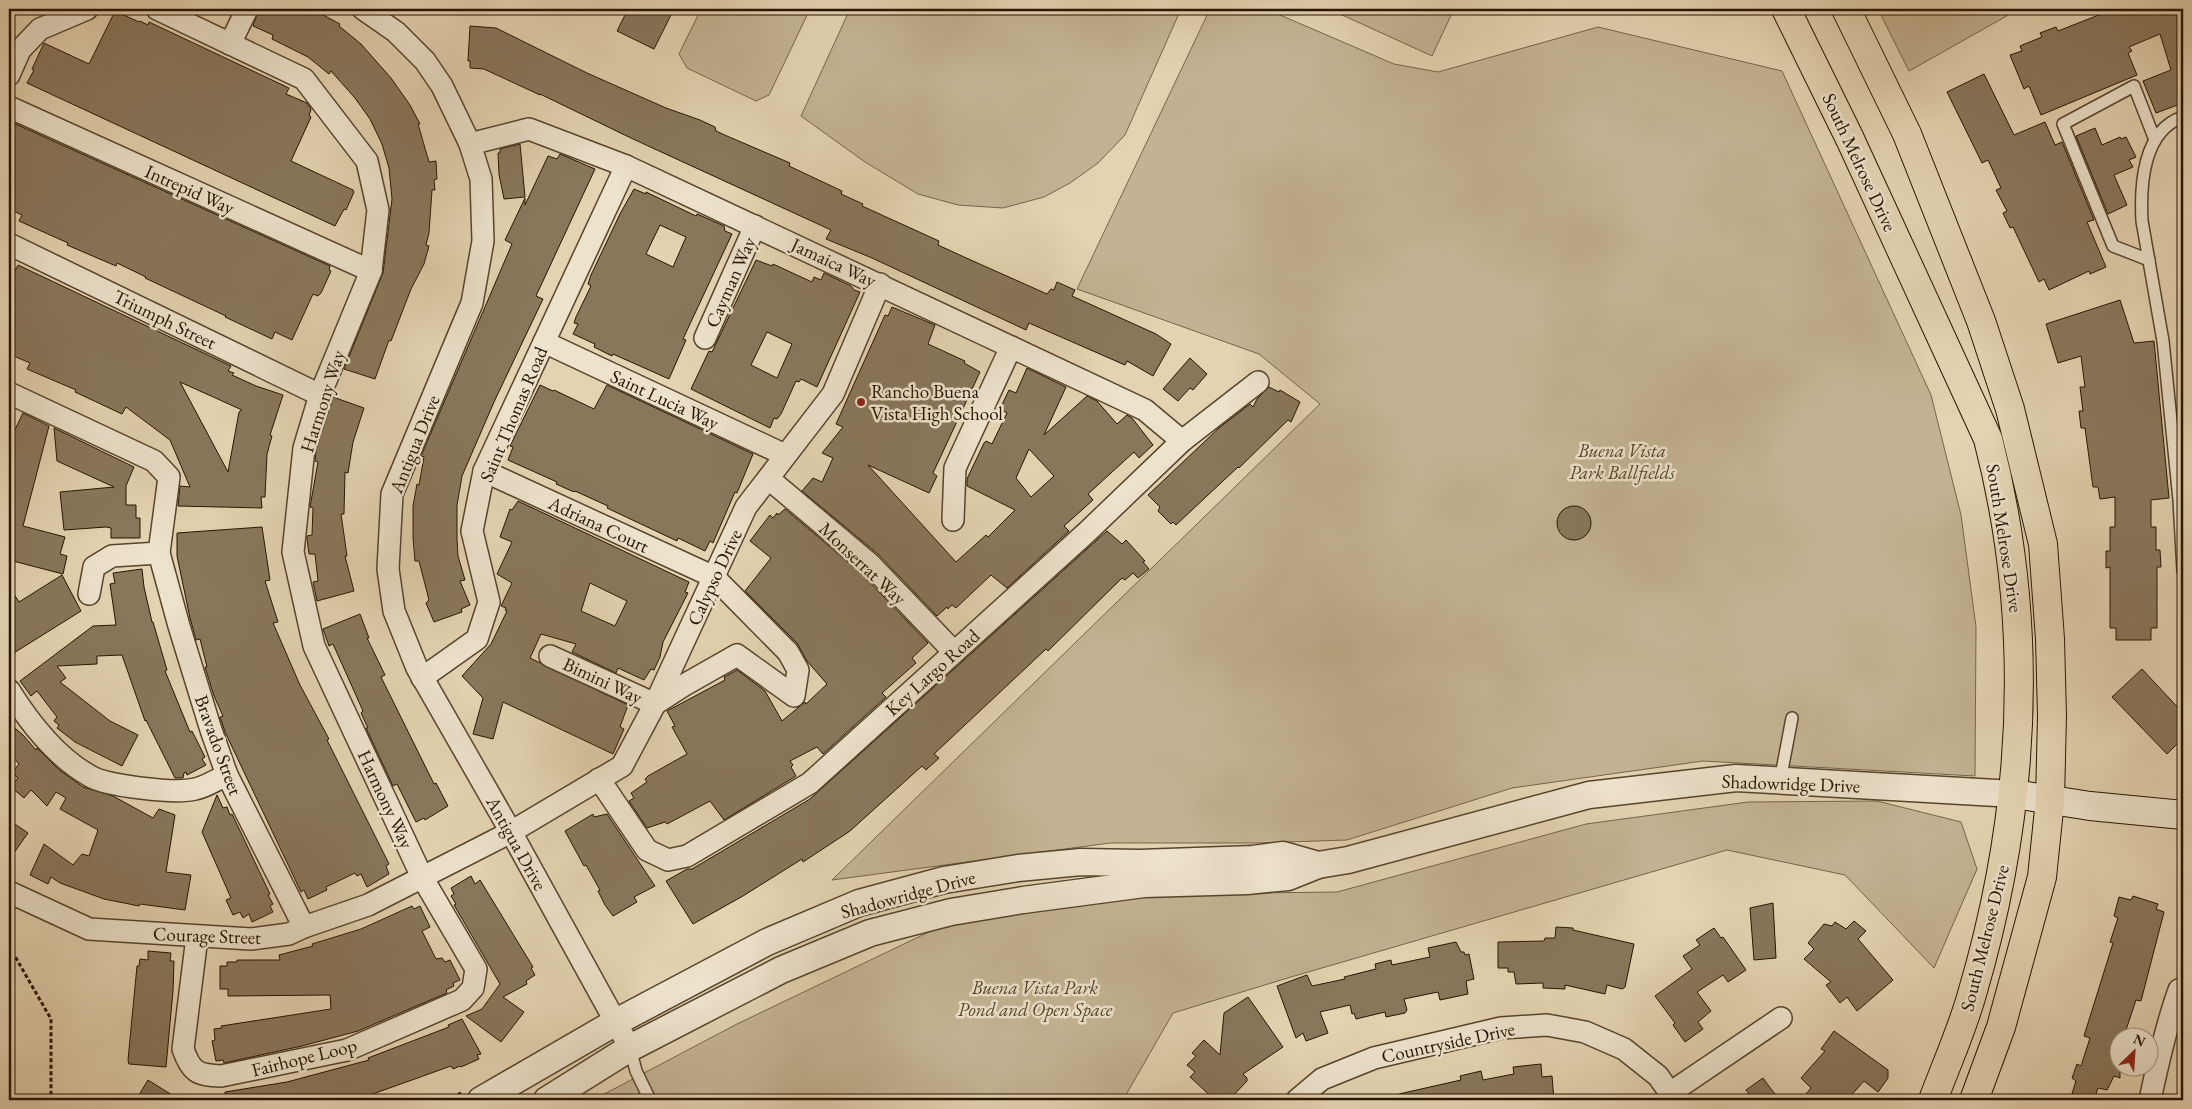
<svg xmlns="http://www.w3.org/2000/svg" width="2192" height="1109" font-family="'EB Garamond',serif">
<style>
.green{fill:#c4b393;stroke:#76644a}
.building{fill:#89775c;stroke:#271400;fill-rule:evenodd}
.lines{fill:none;stroke-linecap:round;stroke-linejoin:round}
.service-casing{stroke:#56442c;stroke-width:14}
.minor-casing{stroke:#56442c;stroke-width:24}
.tertiary-casing{stroke:#56442c;stroke-width:29}
.secondary-casing{stroke:#271400;stroke-width:30}
.primary-casing{stroke:#271400;stroke-width:30}
.path{stroke:#271400;stroke-width:3;stroke-dasharray:4 2.5;stroke-linecap:butt}
.service{stroke:#ede2cc;stroke-width:11}
.minor{stroke:#ede2cc;stroke-width:21}
.tertiary{stroke:#ede2cc;stroke-width:26}
.secondary{stroke:#ede2cc;stroke-width:28}
.primary{stroke:#e4d3b1;stroke-width:28}
.poi-dot{fill:#8f2418;stroke:#ede2cc;stroke-width:2}
.labels{text-anchor:middle;stroke-width:5;stroke-linejoin:round;paint-order:stroke}
.street-label{font-size:19px;fill:#271400;stroke:#ede2cc}
.poi-label{font-size:19px;fill:#271400;stroke:#ede2cc;text-anchor:start}
.park-label{font-size:19px;font-style:italic;fill:#56442c;stroke:#ede2cc}
</style>
<rect width="100%" height="100%" fill="#e4d3b1"/>
<filter id="stains"><feTurbulence type="fractalNoise" baseFrequency=".004" numOctaves="4"/><feColorMatrix values="0 0 0 0 .2 0 0 0 0 .09 0 0 0 0 .02 0 0 0 .5 -.17"/></filter>
<radialGradient id="worn" r=".72"><stop offset=".6" stop-color="#630" stop-opacity="0"/><stop offset="1" stop-color="#630" stop-opacity=".3"/></radialGradient>
<g class="green">
<path d="M701 9H810L769 95 756 101 687 68 679 54Z"/>
<path d="M850 9H1181L1125 135 1098 163 1070 183 1044 197 1003 208 958 205 918 194 865 162 801 116Z"/>
<path d="M1210 9H1266L1394 64 1438 72 1598 27 1782 71 1931 395 1961 515 1976 627 1975 776 1703 761 1512 788 1347 840 1257 843H1110L832 880 1320 404 1259 354 1077 289Z"/>
<path d="M1329 9H1454L1432 56Z"/>
<path d="M1878 9H2019L1909 71Z"/>
<path d="M1877 801 1961 822 1977 869 1934 968 1845 875 1727 850 1291 977 1173 1013 1123 1100H593L737 1024 1004 896 1337 892 1586 824 1748 802Z"/>
</g>
<g class="building">
<path d="M259 9H312L340 24 339 26 361 44 391 78 410 105 420 124H418L429 162 436 161 437 179 434 180 435 190H432L429 233 426 245 429 246 424 264 411 289 391 341 389 340 375 379 344 369 383 273 392 199 389 168 382 144 370 119 355 98 331 71 329 74 308 57 272 39 273 35 253 26Z"/>
<path d="M628 9H674L654 49 617 31Z"/>
<path d="M2114 9 2116 14 2129 9H2183V103L2156 113 2143 81 2171 70 2160 34 2129 47 2132 51 2128 53 2137 75 2041 115 2029 86 2024 89 2010 55 2022 51 2020 46 2042 37 2040 33 2056 27 2058 31Z"/>
<path d="M115 11 139 22 140 21 148 25 149 22 289 88 286 94 307 103 311 109 309 116 311 117 291 161 353 190 354 192 346 210 344 209 335 226 27 83 34 70 32 69 44 43 89 64Z"/>
<path d="M470 26 496 28 587 73 666 108 700 120 715 127 716 131 727 136 790 163 789 166 842 191 841 194 863 204 862 206 939 241 938 245 964 257 1047 294 1051 289 1054 290 1057 282 1075 290 1072 296 1156 334 1171 344 1153 376 1127 361 1125 365 1029 323 1026 330 872 258 826 239 831 230 633 139 540 94V95L484 69 470 68V61H468Z"/>
<path d="M1984 74 2014 135 2045 122 2055 145 2062 142 2094 220 2087 222 2106 267 2090 274 2089 271 2049 290 2044 279 2039 282 2013 227 2010 228 2003 213 2007 211 1996 190 2001 188 1988 160 1982 163 1947 92Z"/>
<path d="M9 121 330 266 329 270 331 271 321 293 318 296 313 294 292 340 275 332 272 339 225 317 226 316 145 278 146 277 117 263 116 266 67 245 68 243 19 221 22 215 9 209Z"/>
<path d="M2095 128 2102 145 2120 137 2121 139 2126 137 2136 157 2129 160 2133 167 2114 175 2127 205 2108 214 2076 136Z"/>
<path d="M520 144 525 197 504 199 499 174 498 153H500V149Z"/>
<path d="M560 154 595 169 536 296 543 299 494 402 462 476 457 505V539L458 556 465 580 460 581 470 605 461 609 462 612 434 622 426 603 429 600 419 561H415L413 538V506L417 484 419 485 424 457 421 456 512 244 505 240 525 198V205L548 156 557 159Z"/>
<path d="M634 189 646 194V192L696 216 697 214 724 226 725 231 732 234 683 339 686 340 669 379 613 354 612 356 594 347 595 344 573 334 578 324 574 323 576 317 591 286 588 284 591 275 620 214ZM660 225 686 237 673 267 646 254Z"/>
<path d="M756 260 772 266 773 264 812 282 814 277 821 280 824 273 851 286 854 290 860 292 817 387 801 379 799 382 796 381 781 414 777 419 774 418 770 428 691 389 709 351 712 352ZM767 332 792 344 777 378 751 365Z"/>
<path d="M18 265 231 366 228 371 234 373 232 375 256 386 283 395 270 435 272 436 267 454 265 497H261L262 508 178 506 180 486 190 487 170 440 126 407 122 414 75 392 76 390 27 369 30 363 9 354V269L15 271ZM180 382 242 410 239 412 228 472Z"/>
<path d="M2120 300 2134 343 2154 341 2169 498 2151 500V527H2156V550H2160L2161 567H2157V628H2151V640H2116V628H2110V567L2106 568V551H2110V527H2115V497L2100 499 2098 487H2093L2085 428H2081L2079 411H2083L2080 387H2085L2081 356 2058 363 2046 324Z"/>
<path d="M892 307 935 325 928 344 965 361 964 363 980 372 933 473 937 476 929 493 868 465 956 562 986 535 988 537 1015 510 967 486V479L984 443 986 441 992 444 1007 413 1000 409 1009 390 1016 393 1027 368 1066 387 1044 435 1087 396 1097 401 1117 424 1127 415 1132 418 1153 445 1139 458 1134 452 1088 494 1093 500 1064 526 1069 531 1007 588 991 575 956 608 952 605 948 609 947 607 937 616 878 554 802 491 813 478 822 482 833 458 822 453 843 427 836 424 885 315 888 316ZM1029 449 1054 476 1031 497 1016 478Z"/>
<path d="M1190 358 1207 374 1193 390 1190 388 1178 401 1163 389Z"/>
<path d="M540 385 553 391 554 390 594 409 607 385 753 454 737 493 735 492 713 543 710 541 705 551 678 538 677 541 607 508 608 506 575 491 574 492 556 484 557 482 508 460 513 447 510 446Z"/>
<path d="M1269 387 1279 392 1280 390 1300 402 1291 422 1288 420 1239 468 1238 467 1176 525 1173 522 1171 524 1158 511 1160 507 1148 495 1219 428 1250 404 1253 407 1257 399Z"/>
<path d="M333 397 364 408 353 442 348 473 345 472 344 514H341L347 556H345L354 591 317 601 313 582 318 581 315 554H309L307 539V536L312 535 313 508 310 507 318 462 315 461 316 450Z"/>
<path d="M23 413 49 426 23 526 65 537 60 554 67 556 63 574 9 560V442Z"/>
<path d="M54 428 134 467 126 486V505H136V518H140V538H111V528L106 527 64 530 60 492 114 487 57 461Z"/>
<path d="M518 501 689 582 685 592 688 593 663 642 660 657 654 670 651 669 644 680 618 668 616 673 572 652 576 644 541 634 530 658 628 705 620 727 624 729 613 754 503 702 493 739 473 734 483 698 462 676 491 644 507 611 505 610 506 608 501 606 512 583 497 574 512 542 500 537 510 509 512 510ZM590 583 627 601 615 626 581 611Z"/>
<circle cx="1574" cy="523" r="17"/>
<path d="M785 509 861 573 928 643 912 658 916 663 882 693 886 697 823 754 817 747 790 761 793 765 791 767 796 776 724 820 710 801 667 824 665 822 647 828 629 801 634 798 631 793 647 782 645 779 648 776 687 754 672 727 675 726 667 711 725 680 724 677 737 670 765 691 782 721 805 702 806 704 827 684 807 661 797 643 745 591 771 558 750 541 770 515 773 518 777 513 778 515Z"/>
<path d="M262 527 270 580 265 581 278 622 273 623 300 685 329 739 327 740 389 864 386 866 389 874 367 887 361 874 357 876 355 873 326 887 327 890 308 899 304 890 301 892 225 732 220 717 223 716 214 696 205 667H207L200 639 196 640 190 618 177 556V533Z"/>
<path d="M1107 531 1122 544 1126 540 1145 561 1143 562 1149 569 1138 578 1133 573 1125 580 1122 578 1048 651 1046 649 934 754 939 758 926 770 922 766 850 831 803 862 802 859 743 896 693 924 666 881 687 869H692L810 799Z"/>
<path d="M142 569 144 587 152 622H153L167 670 165 671 190 732 192 731 205 757 202 759 206 765 187 775 186 772 184 773 183 778H175L146 720 145 721 122 655 97 656V664L57 666 66 678 60 682 110 721 138 735 122 766 75 742 57 728 59 725 54 721 57 717 37 691 31 696 20 681 93 626 116 625 110 584 115 583 113 573Z"/>
<path d="M62 575 81 611 9 656V586L19 602Z"/>
<path d="M360 614 369 638H367L385 675 381 677 434 784 436 783 448 806 425 820 424 818 416 822 397 784 393 786 366 728H368L361 713 363 711 333 644 329 646 323 629Z"/>
<path d="M2142 669 2183 713V738L2167 754 2112 697Z"/>
<path d="M9 723 23 735 36 750 37 748 58 769 83 787 113 796 153 818 159 809 175 815 166 872 191 875 185 910 140 904 139 906 104 899 60 883 51 877 48 884 30 875 44 844 73 865 82 854 89 856 98 830 60 809 66 798 56 792 47 806 31 790 24 798 11 787 18 778 12 773 19 764 9 753Z"/>
<path d="M217 795 223 808 227 807 230 815 232 814 270 894 268 895 273 904 270 906 273 912 252 922 249 914 243 918 240 912 233 915 226 900 231 898 202 832Z"/>
<path d="M593 814 594 817 607 814 655 886 634 897 637 902 613 916 605 905 598 891 600 890 586 865 584 866 565 831Z"/>
<path d="M9 820 28 833 9 860Z"/>
<path d="M471 876 475 884 480 880 533 967 531 968 535 975 526 981 527 984 503 997 524 1012 501 1042 466 1016 482 1009 500 984 454 905 456 904 451 896 454 894 451 888Z"/>
<path d="M2133 896 2158 904 2156 909 2164 912 2141 1001 2136 1000 2124 1036H2120V1078L2114 1076 2107 1090 2098 1088 2094 1100H2070L2076 1081 2072 1078 2077 1064 2081 1066 2090 1038 2084 1036 2113 943 2110 942 2118 918 2114 916 2119 897 2131 900Z"/>
<path d="M1773 903 1776 958 1754 960 1750 908Z"/>
<path d="M412 906 414 909 420 906 430 927 422 931 436 959 442 958 445 962 450 960 460 980 453 983 454 986 446 990 447 993 358 1031 302 1046 224 1063 223 1060 216 1061 212 1041 215 1040 214 1029 222 1028 221 1026 331 1009 330 995 228 996V989H220V966H227V962H237V960H280L279 955 313 946 312 944 361 929Z"/>
<path d="M1854 921 1866 931 1858 939 1893 980 1857 1011 1847 997 1840 1003 1826 985 1831 982 1804 959 1814 949 1808 943 1824 924 1832 926 1835 922 1846 929Z"/>
<path d="M1556 927 1573 928V930L1634 944 1625 987 1622 989 1607 985 1605 994 1565 985V989L1543 988V983L1516 984 1514 972H1508V968H1498V942L1544 941 1545 938H1555Z"/>
<path d="M1714 928 1721 938 1723 937 1746 970 1728 982 1723 975 1697 992 1711 1011 1698 1022 1703 1029 1685 1042 1673 1025 1675 1023 1655 996 1692 969 1683 956 1700 945 1696 940Z"/>
<path d="M1456 942 1461 952H1464L1465 955 1469 954 1474 979 1466 981 1468 994 1440 1000 1438 992 1404 999 1407 1010 1405 1013 1386 1017 1385 1012 1356 1019 1354 1013 1352 1014 1350 1005 1320 1012 1328 1033 1306 1041 1303 1033 1296 1038 1277 986 1307 975 1312 986 1345 979 1344 977 1376 969 1375 964 1391 960 1392 965 1430 957 1428 948Z"/>
<path d="M148 951 171 953 170 961H174L173 991 166 1067 129 1064 128 1060 137 966H139L140 959 148 960Z"/>
<path d="M1248 997 1283 1047 1243 1074 1247 1078V1081L1229 1100H1215L1190 1077 1195 1072 1187 1065 1196 1056 1192 1053 1204 1040 1220 1055 1224 1013Z"/>
<path d="M462 1019 481 1054 477 1055 479 1059 461 1067 460 1066 453 1069 451 1066 356 1100H225V1092L287 1082 369 1060 368 1058 449 1027 448 1025Z"/>
<path d="M1834 1031 1888 1070V1078L1878 1092 1864 1081 1847 1100H1801L1811 1088 1801 1078 1825 1051 1821 1049Z"/>
<path d="M1541 1064 1542 1077 1552 1076 1554 1100H1399V1094L1461 1080 1460 1076 1481 1071 1483 1080 1514 1074 1513 1067Z"/>
<path d="M1763 1078 1771 1089 1780 1100H1754L1746 1090Z"/>
<path d="M148 1080 180 1100H136Z"/>
</g>
<g class="lines">
<g class="service-casing">
<g id="service">
<path d="M2183 117C2143 130 2140 185 2142 221L2163 341 2179 500 2183 571"/>
<path d="M2149 260 2113 246 2063 124 2134 86 2155 140"/>
<path d="M1780 781 1792 718"/>
<path d="M630 1048 636 1071 650 1100"/>
</g>
</g>
<g class="minor-casing">
<g id="minor">
<path d="M157 9 304 79 367 161 378 210 371 271 320 395 304 448 293 552 314 646 422 877 476 969 473 988 462 1000 347 1050 221 1076C197 1075 191 1072 183 1049L197 937"/>
<path d="M363 9 396 32 425 61 442 86 470 144 481 179 483 241 472 303 392 494 388 569 394 611 417 668 511 832 630 1048"/>
<path d="M230 44 247 9"/>
<path d="M9 75 20 50 40 29 87 9"/>
<path d="M9 107 371 271"/>
<path d="M470 144 529 129 626 166 1145 410 1182 441"/>
<path d="M9 244 320 395"/>
<path d="M705 338 755 226"/>
<path d="M544 342 785 455"/>
<path d="M9 393 154 461 169 477 159 553 179 626 211 730 227 775 304 927"/>
<path d="M484 471 714 577 788 652 798 670 794 696 737 655 686 684 655 704 550 656"/>
<path d="M769 479 870 564 954 652"/>
<path d="M953 520 955 468 1011 347"/>
<path d="M89 594 94 567 112 556 159 553"/>
<path d="M422 678 477 639 489 602 472 531 484 471 626 166"/>
<path d="M9 690C29 722 56 757 90 776 106 786 176 794 195 789 206 787 217 779 227 775"/>
<path d="M599 779 647 850 668 860 687 856 810 783 1086 533 1182 441 1258 382"/>
<path d="M9 892 89 929 251 939 289 934 304 927 368 905 511 832 622 766 655 704 746 507 833 394 880 284"/>
<path d="M1670 1093 1781 1018"/>
<path d="M1297 1100 1322 1079 1374 1058 1501 1028 1547 1025 1585 1032 1624 1049 1658 1076 1675 1100"/>
<path d="M2150 1100C2158 1062 2166 1026 2179 990L2183 988"/>
</g>
</g>
<g class="tertiary-casing">
<g id="tertiary">
<path d="M481 1100 616 1022 767 942 859 903 944 880 1018 868 1081 862 1139 863 1253 859 1283 855 1318 865"/>
<path d="M547 1100 630 1048 781 970 870 933 951 912 1023 900 1144 884 1247 881 1288 877 1318 865 1348 860 1589 795 1736 778 2014 794"/>
</g>
</g>
<g class="secondary-casing">
<path id="secondary" d="M2014 794 2090 806 2183 815"/>
</g>
<g class="primary-casing">
<g id="primary">
<path d="M1786 9 1850 139 1988 439C2036 625 2026 811 1972 994 1962 1030 1946 1065 1933 1100"/>
<path d="M1846 9 1907 134 1981 321 2010 409 2043 544 2050 639 2052 716 2050 800 2042 877 2001 1027 1974 1100"/>
</g>
</g>
<g class="path">
<path d="M9 946 51 1019V1100"/>
<path d="M446 1100 461 1093"/>
</g>
<use href="#service" class="service"/>
<use href="#minor" class="minor"/>
<use href="#tertiary" class="tertiary"/>
<use href="#secondary" class="secondary"/>
<use href="#primary" class="primary"/>
</g>
<circle class="poi-dot" cx="861" cy="402" r="5"/>
<g class="labels">
<g class="street-label">
<text transform="translate(1860 162) rotate(65)" y="7">South Melrose Drive</text>
<text transform="translate(190 189) rotate(24)" y="7">Intrepid Way</text>
<text transform="translate(834 262) rotate(25)" y="7">Jamaica Way</text>
<text transform="translate(730 282) rotate(-66)" y="7">Cayman Way</text>
<text transform="translate(165 319) rotate(26)" y="7">Triumph Street</text>
<text transform="translate(665 399) rotate(25)" y="7">Saint Lucia Way</text>
<text transform="translate(322 401) rotate(-72)" y="7">Harmony Way</text>
<text transform="translate(513 414) rotate(-67)" y="7">Saint Thomas Road</text>
<text transform="translate(414 444) rotate(-68)" y="7">Antigua Drive</text>
<text transform="translate(599 524) rotate(25)" y="7">Adriana Court</text>
<text transform="translate(2005 538) rotate(81)" y="7">South Melrose Drive</text>
<text transform="translate(863 563) rotate(43)" y="7">Monserrat Way</text>
<text transform="translate(714 577) rotate(-65)" y="7">Calypso Drive</text>
<text transform="translate(932 672) rotate(-42)" y="7">Key Largo Road</text>
<text transform="translate(603 680) rotate(25)" y="7">Bimini Way</text>
<text transform="translate(219 745) rotate(70)" y="7">Bravado Street</text>
<text transform="translate(1791 783) rotate(2)" y="7">Shadowridge Drive</text>
<text transform="translate(386 799) rotate(65)" y="7">Harmony Way</text>
<text transform="translate(517 843) rotate(61)" y="7">Antigua Drive</text>
<text transform="translate(908 894) rotate(-15)" y="7">Shadowridge Drive</text>
<text transform="translate(207 935) rotate(2)" y="7">Courage Street</text>
<text transform="translate(1984 938) rotate(-76)" y="7">South Melrose Drive</text>
<text transform="translate(1448 1042) rotate(-12)" y="7">Countryside Drive</text>
<text transform="translate(304 1057) rotate(-14)" y="7">Fairhope Loop</text>
</g>
<g class="poi-label">
<text x="871" y="398">Rancho Buena<tspan x="871" dy="22">Vista High School</tspan></text>
</g>
<g class="park-label">
<text x="1622" y="457">Buena Vista<tspan x="1622" dy="22">Park Ballfields</tspan></text>
<text x="1035" y="994">Buena Vista Park<tspan x="1035" dy="22">Pond and Open Space</tspan></text>
</g>
</g>
<rect width="2192" height="1109" fill="none" stroke="#e4d3b1" stroke-width="30"/>
<rect x="10" y="10" width="2172" height="1089" fill="none" stroke="#271400" stroke-width="2.5"/>
<rect x="15" y="15" width="2162" height="1079" fill="none" stroke="#271400"/>
<g transform="translate(2134 1052) rotate(25)"><circle r="24" fill="#ede2cc" stroke="#9e907a"/>
<path d="M0-4L9 19L0 12L-9 19Z" fill="#8f2418"/>
<text y="-8" font-size="14" font-weight="bold" text-anchor="middle" fill="#271400">N</text>
</g>
<rect width="100%" height="100%" filter="url(#stains)"/>
<rect width="100%" height="100%" fill="url(#worn)"/>
</svg>
